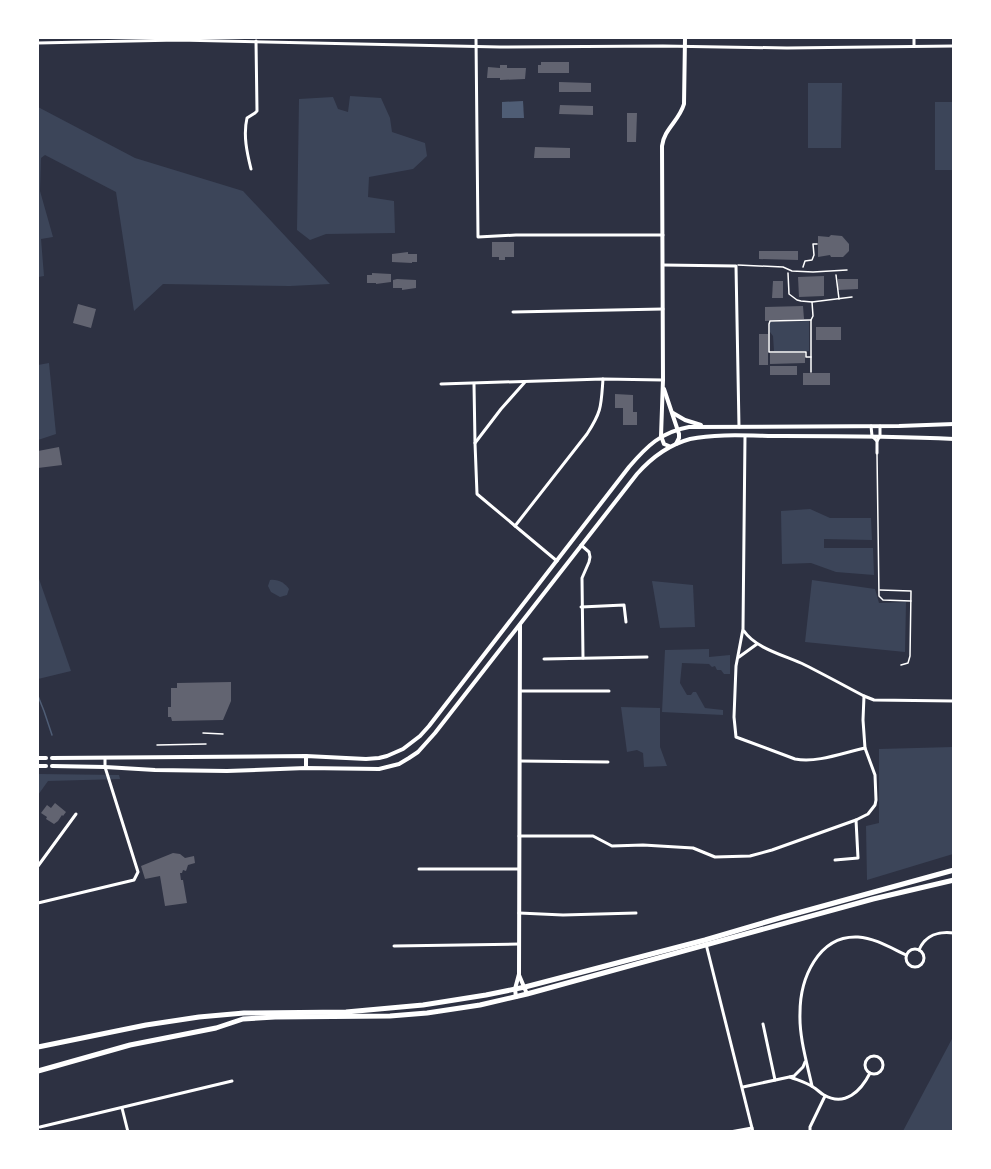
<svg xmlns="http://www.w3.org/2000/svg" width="991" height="1169" font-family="'Golos Text',sans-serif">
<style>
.green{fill:#3c4559}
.water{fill:#4f5d75}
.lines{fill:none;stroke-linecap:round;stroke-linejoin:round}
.stream{stroke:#4f5d75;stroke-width:1.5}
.building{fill:#626471}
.path{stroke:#fff;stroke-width:1.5}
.service{stroke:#fff;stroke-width:1.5}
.minor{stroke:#fff;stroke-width:3}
.tertiary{stroke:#fff;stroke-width:4}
.primary{stroke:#fff;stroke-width:5}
</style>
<rect width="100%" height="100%" fill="#2d3142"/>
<g class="green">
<path d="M808 83H842L841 148H808Z"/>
<path d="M350 96 381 98 390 118 392 132 425 143 427 156 413 169 369 177 368 197 394 201 395 233 326 234 310 240 297 230 299 99 333 97 338 109 348 112Z"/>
<rect x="935" y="102" width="18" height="68"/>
<path d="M38 107 135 158 243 191 330 284 290 286 163 284 134 311 116 192 45 155 41 158 40 191 53 237 41 239 44 276 38 277Z"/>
<path d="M809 321V351H774L773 336 770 332V322Z"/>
<path d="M49 363 56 434 38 440V365Z"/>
<path d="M810 509 830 518H871L872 540 824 539V548H873L874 575 836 572 811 563 782 564 781 511Z"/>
<path d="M38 576 71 671 38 679Z"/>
<path d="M270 580C278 579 285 583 289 589L287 595 280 597 271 592 268 586Z"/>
<path d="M812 580 875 589 879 603 906 602 905 652 805 642Z"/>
<path d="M652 581 693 585 695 627 660 628Z"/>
<path d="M709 649V657L730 655V674H724L721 670H717L715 666 712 667 709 664 682 663 680 683 687 695H691L693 692H696L705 708 723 710V715L662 712 665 650Z"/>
<path d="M621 707 660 708V747L667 766 644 767 643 753 637 750 627 752Z"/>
<path d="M953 747V854L867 880 866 826 879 823V749Z"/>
<path d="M38 774 119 775 120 779 48 781 38 795Z"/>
<path d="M953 1037V1131H903Z"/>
</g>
<path class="water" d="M523 101 524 118H502V102Z"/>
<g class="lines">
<path class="stream" d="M38 696 44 711 52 735"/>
</g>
<g class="building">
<path d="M541 62H569V73H538V65H541Z"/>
<path d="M500 65H507V68H526L525 79 500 80V78H487L488 67 500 68Z"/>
<path d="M559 82 591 83V92H559Z"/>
<path d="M560 105 593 106V115L559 114Z"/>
<path d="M627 113H637L636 142H627Z"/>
<path d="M535 147 570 148V158H534Z"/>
<path d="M831 235 842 236 849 244V251L843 257H831L830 255 818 257V236L829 237Z"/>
<path d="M492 242H514V257H505V260H499V257H492Z"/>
<path d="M759 251H798V260L759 259Z"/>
<path d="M408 252V254H417V262H412V263L392 262V254Z"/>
<path d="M372 273 391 274V282L376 284V283H367V275H372Z"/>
<path d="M824 276V296L799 297 798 277Z"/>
<path d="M397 279 416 280V288L402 290V288H393V280Z"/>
<path d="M838 279H858V289L838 290Z"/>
<path d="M773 281H783V298H772Z"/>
<path d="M78 304 96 309 91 328 73 323Z"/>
<path d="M803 306 804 319 765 321V307Z"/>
<rect x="816" y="327" width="25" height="13"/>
<rect x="759" y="334" width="9" height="31"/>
<path d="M770 353H805V363L770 364Z"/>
<rect x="770" y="366" width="27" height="9"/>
<rect x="803" y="373" width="27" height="12"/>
<path d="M615 394 633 395V412H637V425H623V408H615Z"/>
<path d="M59 447 62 465 38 468V451Z"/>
<path d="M231 682V701L223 720 172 721 171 717H168V707H171V688H177V683Z"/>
<path d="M55 803 66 812 63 816 62 815 58 821 54 824 46 819 47 817 41 813 47 805 51 808Z"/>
<path d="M173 853 180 854 185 858 194 856 195 863 188 865 186 871 183 870 182 873H180L181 880H183L187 903 165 906 160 876 145 879 141 866Z"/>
</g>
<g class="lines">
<g class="path">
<path d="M803 267 805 261 812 260 814 255 813 244H817"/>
<path d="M788 273 789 294 797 300 801 301 812 302 852 297"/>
<path d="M836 275 839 299"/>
<path d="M811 320 770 321 769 324V352H806V357H811"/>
<path d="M811 372V320L813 316 812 302"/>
</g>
<g class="service">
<path d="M738 265 783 267 792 271 813 272 847 270"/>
<path d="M877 454 879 596 883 600 911 601"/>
<path d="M880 590 911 591 910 656 908 663 901 665"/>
<path d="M203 733 223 734"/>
<path d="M157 745 206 744"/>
</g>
<g class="minor">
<path d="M476 38 478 237 516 235H663"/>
<path d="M38 43 178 40 500 47 663 46 787 48 954 46"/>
<path d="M914 46V38"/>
<path d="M251 169C247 153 243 135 247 118L255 113 257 111 256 41"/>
<path d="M663 265 736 266 739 427"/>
<path d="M513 312 663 309"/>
<path d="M441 384 603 379 663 380"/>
<path d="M474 384 475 443 477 494 557 561"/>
<path d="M871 426 872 436 877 441V453"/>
<path d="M745 436 743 629 736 666 734 717 736 737 795 759C818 763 842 753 865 748"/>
<path d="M877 441 880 436V426"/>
<path d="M475 443 501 409 525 382"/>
<path d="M515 526 587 434C602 411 601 406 603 379"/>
<path d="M581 545 589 552 590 557 589 562 582 578 583 658"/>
<path d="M581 607 624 605 626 622"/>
<path d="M744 631C756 649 787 656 805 665 825 675 845 686 864 696L874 700 954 701"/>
<path d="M739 657 757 644"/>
<path d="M544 659 647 657"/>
<path d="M520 691H609"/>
<path d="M520 761 608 762"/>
<path d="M519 836H593L612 846 643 845 693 848 715 857 750 856 772 850 856 820 868 814 875 805 876 800 875 775 865 748 863 720 864 696"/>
<path d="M835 860 858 858 856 820"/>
<path d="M38 866 76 814"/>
<path d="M419 869H519"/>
<path d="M38 903 134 880 138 872 105 767V758"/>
<path d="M519 913 563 915 636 913"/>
<path d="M706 944 753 1132"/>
<path d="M394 946 519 944"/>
<circle cx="915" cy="958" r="9"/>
<path d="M919 950C925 935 939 931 954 933"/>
<path d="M763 1024 775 1080"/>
<circle cx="874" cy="1065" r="9"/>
<path d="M790 1077C797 1080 806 1082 813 1087 817 1089 820 1093 824 1095 845 1107 861 1091 870 1073"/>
<path d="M812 1086C807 1063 799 1037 800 1013 800 979 818 935 858 937 875 938 891 948 906 955"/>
<path d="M743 1087 794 1076 803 1067 805 1062"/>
<path d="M122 1108 128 1132"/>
<path d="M40 1127 232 1081"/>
<path d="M730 1132 752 1128"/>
<path d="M810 1132V1127L825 1096"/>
</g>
<g class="tertiary">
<path d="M664 389 679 434V438L676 444"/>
<path d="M673 413 685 420 701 425"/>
<path d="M669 446 664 444 661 436 663 380 662 146C664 129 679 121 684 104L685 38"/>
<path d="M306 756V768"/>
<path d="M38 758H46"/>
<path d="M52 758 306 756 366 759 379 758 387 756 403 749 420 736 429 726 629 467C647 446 661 432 689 427L899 426 954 424"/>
<path d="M38 766H46"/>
<path d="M52 766 105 767 155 770 227 771 306 768 379 769 399 764 409 758 418 752 435 733 637 474C652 457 668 445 690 439 718 433 754 436 782 436 840 436 896 436 954 439"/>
<path d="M519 975 527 994"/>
<path d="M516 997 515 989 519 974 520 625"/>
</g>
<g class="primary">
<path d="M38 1047 146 1025 199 1017 244 1013 346 1012 423 1005 486 995 525 987 705 940 783 917 954 870"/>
<path d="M38 1071 130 1045 216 1028 243 1019 275 1017 390 1016 427 1013 480 1005 527 994 873 899 954 880"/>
</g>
</g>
<rect width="991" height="1169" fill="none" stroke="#ffffff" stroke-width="78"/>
</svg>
